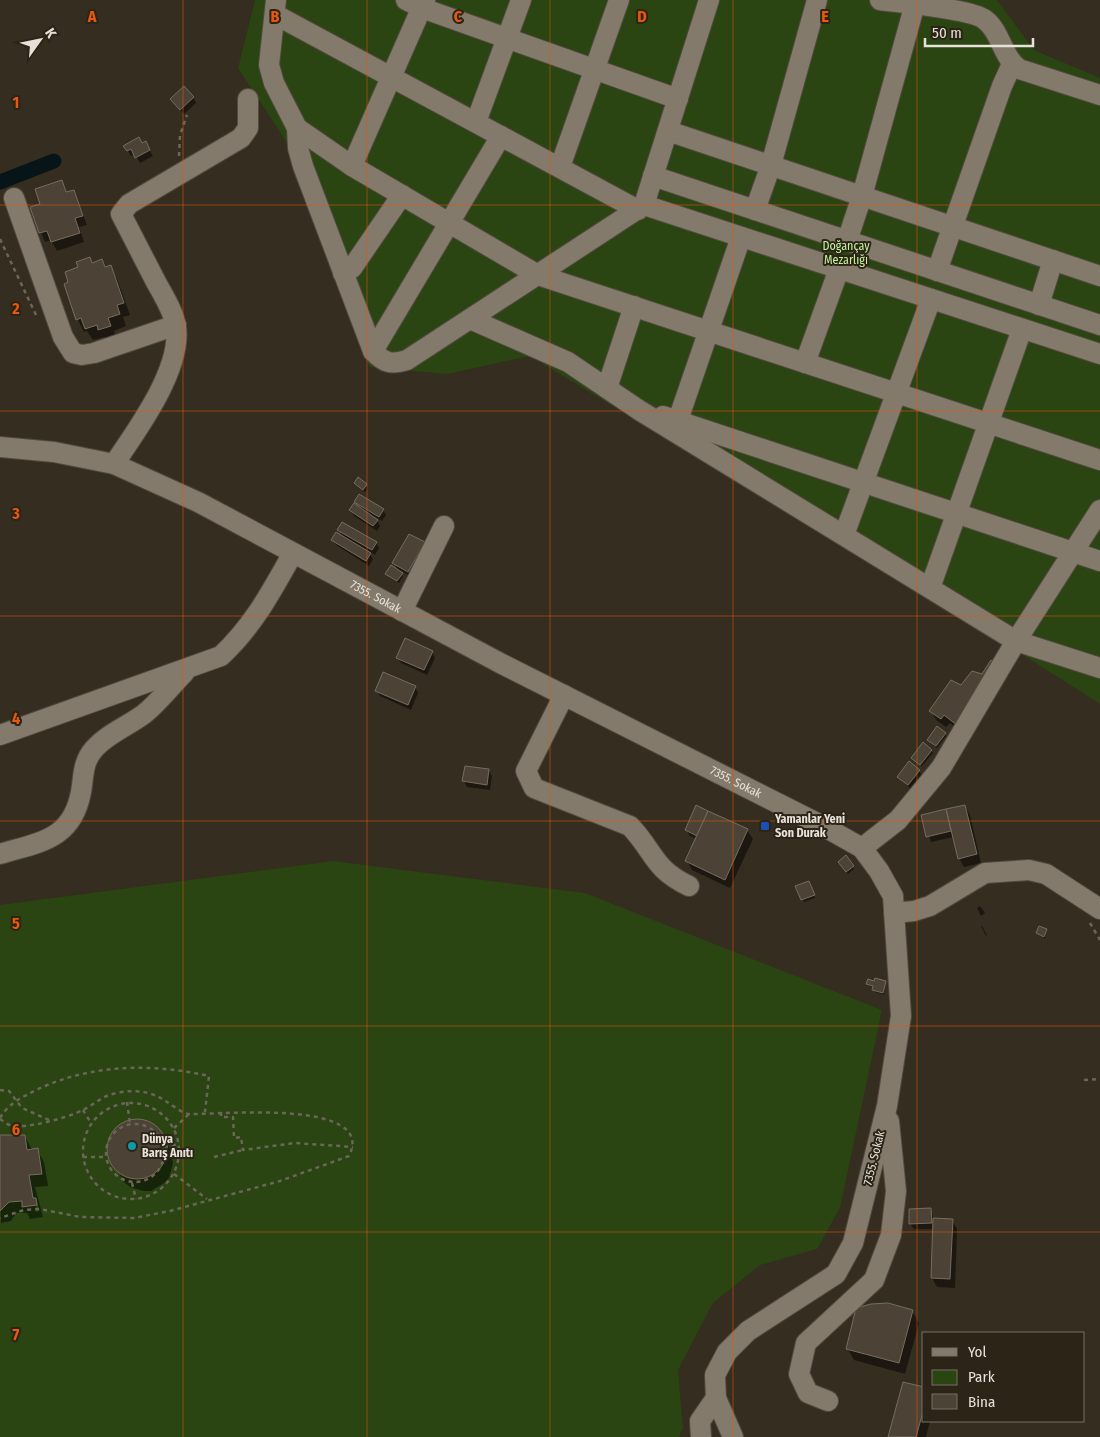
<svg xmlns="http://www.w3.org/2000/svg" width="1100" height="1437" font-family="'Fira Sans Condensed',sans-serif">
<style>
.green{fill:#2a4412}
.shadow{fill:#0007;fill-rule:evenodd}
.lines{fill:none;stroke-linecap:round;stroke-linejoin:round}
.canal{stroke:#081518;stroke-width:15}
.building{fill:#4c4336;stroke:#766d5e}
.minor-casing{stroke:#524a3f;stroke-width:22}
.path{stroke:#6c6559;stroke-width:2.5;stroke-dasharray:4 4;stroke-linecap:butt}
.minor{stroke:#837a6b;stroke-width:20}
.grid{fill:none;stroke:#e8590c;stroke-width:1;stroke-opacity:0.55}
.transit-dot{fill:#1a4fb4;stroke:#2b2417;stroke-width:2}
.culture-dot{fill:#0f9aa8;stroke:#2b2417;stroke-width:2}
.labels{text-anchor:middle;stroke-width:4;stroke-linejoin:round;paint-order:stroke}
.park-label{font-size:12px;fill:#c0f49a;stroke:#2b2417}
.street-label{font-size:12px;fill:#e7e2d9;stroke:#2b2417}
.poi-label{font-size:12px;font-weight:bold;fill:#e7e2d9;stroke:#2b2417;text-anchor:start}
.grid-label{font-size:16px;text-anchor:middle;font-weight:bold;fill:#e8590c;stroke:#2b2417;stroke-width:4;stroke-linejoin:round;paint-order:stroke}
</style>
<rect width="100%" height="100%" fill="#352d20"/>
<g class="green">
<path d="M255 0H997L1034 50 1100 78V704L998 639 530 356 447 374 369 367 286 141 238 68Z"/>
<path d="M333 861 585 893 882 1010 840 1208 817 1249 760 1265 713 1303 678 1370 683 1428 679 1437H0V905Z"/>
</g>
<g class="shadow">
<path d="M193 97 196 103 184 114 175 104Z"/>
<path d="M145 143 153 156 140 163 135 154 131 156 125 146Z"/>
<path d="M61 182 67 193 74 191 87 225 79 227 84 242 57 251 51 240 45 242 32 208 42 205Z"/>
<path d="M102 260 107 268 110 267 117 279 130 315 123 317 126 326 114 331 116 338 107 341 104 337 93 340 87 331 84 332 78 320 65 284 92 264Z"/>
<path d="M358 479 368 488 365 492 355 483Z"/>
<path d="M356 502 383 510 386 515 382 521 375 517 380 526 377 531 354 516 351 510 360 509Z"/>
<path d="M339 530 376 543 379 548 375 555 368 551 373 559 369 566 336 545 333 540 343 537Z"/>
<path d="M424 543 427 549 411 577 400 570 403 576 399 583 388 576 387 574 399 571 394 563Z"/>
<path d="M432 652 435 658 427 675 401 663 397 657Z"/>
<path d="M952 682 963 734 950 723 946 727 936 720 931 711Z"/>
<path d="M415 687 418 693 411 710 380 696 377 691Z"/>
<path d="M945 733 946 736 937 748 928 740Z"/>
<path d="M931 750 933 753 922 766 914 760Z"/>
<path d="M488 770 492 776 490 790 467 787 464 781Z"/>
<path d="M919 771 922 776 912 790 899 777Z"/>
<path d="M965 806 970 815 981 863 964 867 959 858 954 837 931 842 923 816Z"/>
<path d="M697 807 747 830 753 839 730 888 692 870 687 861 697 839 690 836 686 830Z"/>
<path d="M841 864 853 867 854 869 848 874Z"/>
<path d="M810 885 815 898 804 902 797 887Z"/>
<path d="M980 906 985 913 981 916 977 908Z"/>
<path d="M981 926H982L987 935 986 936Z"/>
<path d="M1046 930 1045 939 1037 933Z"/>
<path d="M885 982 884 995 875 992 874 988 868 984Z"/>
<path d="M138 1120 152 1125 158 1130 170 1148 173 1163 169 1178 164 1183 151 1191H144L130 1187 124 1182 109 1156V1141L117 1128 123 1124Z"/>
<path d="M25 1136 32 1150H37L44 1162 48 1186 35 1187 43 1217 30 1219 27 1213H16L11 1221 1 1223 0 1138ZM35 1201 38 1204 39 1211 36 1212Z"/>
<path d="M931 1210 934 1219 952 1220 957 1229 955 1288 937 1287 932 1278 934 1229H914L910 1224Z"/>
<path d="M912 1311 919 1323 905 1374 854 1360 847 1348Z"/>
<path d="M924 1388V1421H930L926 1437H890Z"/>
</g>
<g class="lines">
<path class="canal" d="M0 182 54 161"/>
</g>
<g class="building">
<path d="M184 86 194 97 180 110 170 99Z"/>
<path d="M139 137 142 143 146 141 150 150 135 158 131 149 127 151 123 146Z"/>
<path d="M62 180 66 192 74 190 83 216 75 218 80 233 51 242 47 231 39 233 30 207 40 204 35 189Z"/>
<path d="M90 257 92 263 102 259 105 267 111 265 124 303 117 305 120 314 108 318 111 326 98 330 97 325 85 329 81 318 76 320 64 284 68 282 65 272 78 267 76 262Z"/>
<path d="M358 477 367 484 363 490 354 483Z"/>
<path d="M359 494 384 509 379 517 354 502Z"/>
<path d="M354 503 378 520 373 526 349 510Z"/>
<path d="M342 522 377 542 372 550 337 530Z"/>
<path d="M336 532 371 553 366 561 331 540Z"/>
<path d="M409 534 425 542 408 572 392 563Z"/>
<path d="M391 565 403 573 397 581 385 574Z"/>
<path d="M405 638 433 651 424 670 396 658Z"/>
<path d="M991 660 998 665 958 726 944 715 941 719 929 711 951 680 961 685 972 671 982 674Z"/>
<path d="M383 672 416 686 408 705 375 691Z"/>
<path d="M937 726 946 733 936 746 927 740Z"/>
<path d="M923 742 932 750 920 765 911 758Z"/>
<path d="M909 761 920 770 908 785 897 777Z"/>
<path d="M465 766 489 769 487 785 462 781Z"/>
<path d="M696 805 708 811 697 836 685 830Z"/>
<path d="M965 805 977 854 958 859 946 809Z"/>
<path d="M946 809 951 831 926 837 921 815Z"/>
<path d="M708 811 748 829 725 880 685 861Z"/>
<path d="M846 855 854 866 846 872 838 862Z"/>
<path d="M809 881 815 895 801 900 795 886Z"/>
<path d="M1039 926 1047 929 1044 937 1036 933Z"/>
<path d="M875 978 886 981 883 993 872 990 873 986 866 984 868 979 874 981Z"/>
<circle cx="137" cy="1149" r="30"/>
<path d="M0 1135H25L27 1150 38 1148 42 1174 29 1175 33 1198H36L37 1205 22 1207V1201L9 1202 0 1211Z"/>
<path d="M931 1208 932 1223 909 1224V1209Z"/>
<path d="M933 1218 953 1219 950 1279 931 1278Z"/>
<path d="M888 1303 913 1310 899 1363 846 1349 856 1308 871 1304Z"/>
<path d="M903 1382 924 1387V1408L916 1437H888Z"/>
</g>
<g class="lines">
<g class="minor-casing">
<g id="minor">
<path d="M276 0 269 65 274 83 297 128 298 148 303 166 373 351C384 363 391 365 407 360L644 205 1100 354"/>
<path d="M406 0 422 8 678 99"/>
<path d="M880 0C900 3 970 9 984 19 1001 31 1002 57 1019 69L1100 95"/>
<path d="M276 15 638 210"/>
<path d="M476 122 521 0"/>
<path d="M297 128 352 166 538 275 1100 460"/>
<path d="M668 131 1100 276"/>
<path d="M352 166 425 0"/>
<path d="M560 167 619 0"/>
<path d="M653 176 1100 325"/>
<path d="M14 198 63 337 73 353 82 355 94 353 176 325"/>
<path d="M644 205 709 0"/>
<path d="M755 210 771 165 817 0"/>
<path d="M847 241 862 196 916 0"/>
<path d="M937 271 1002 86 1012 64"/>
<path d="M343 273 352 268 402 195"/>
<path d="M1039 305 1053 260"/>
<path d="M470 319 568 362 639 410 1016 641 1100 668"/>
<path d="M373 351 501 136"/>
<path d="M805 363 839 269"/>
<path d="M607 388 634 306"/>
<path d="M663 416 1100 561"/>
<path d="M678 420 741 237"/>
<path id="s1" d="M0 447 54 452 114 464 198 502 502 664 823 826 862 848 879 871 893 896 901 1016 887 1106 853 1243 836 1274 748 1331 727 1352 715 1375 716 1398 733 1437"/>
<path d="M114 464C137 430 182 369 176 327 174 312 163 295 156 282 144 259 133 237 121 214L129 204 241 138 248 128V99"/>
<path d="M844 535 931 299"/>
<path d="M930 588 1022 329"/>
<path d="M402 611 444 526"/>
<path d="M564 695 526 771 534 788 630 826C655 852 652 868 689 886"/>
<path d="M0 735 221 656C254 625 271 592 293 553"/>
<path d="M862 848 898 820 941 768 1016 641 1100 510"/>
<path d="M0 854C40 842 72 840 81 792 84 776 82 763 94 749 107 734 128 726 144 714 158 703 171 686 184 673"/>
<path d="M894 913 914 911 930 906 985 873 1029 870 1046 874 1100 909"/>
<path d="M828 1401 808 1393 799 1374 806 1343 874 1280 891 1235 896 1191 889 1121"/>
<path d="M701 1437 700 1421 716 1398"/>
</g>
</g>
<g class="path">
<path d="M179 156 180 135 187 115"/>
<path d="M0 239 36 315"/>
<path d="M1090 923 1100 940"/>
<path d="M1084 1080 1100 1079"/>
<path d="M0 1090 9 1091 22 1108 49 1120"/>
<path d="M127 1102 130 1123"/>
<circle cx="131" cy="1151" r="48"/>
<path d="M83 1110 91 1123"/>
<path d="M221 1112V1117H233L234 1138 241 1137 243 1150 295 1143 353 1147"/>
<path d="M0 1118C9 1103 21 1098 36 1090 91 1064 151 1063 209 1076L205 1112"/>
<path d="M0 1119C3 1121 6 1124 10 1125 25 1130 69 1117 83 1110 95 1104 103 1095 117 1093 135 1089 152 1091 167 1102 174 1106 182 1114 190 1114 217 1115 378 1098 349 1156L280 1181 170 1211 134 1218 80 1217 40 1209 24 1210 0 1218"/>
<circle cx="135" cy="1153" r="29"/>
<path d="M174 1128 189 1114"/>
<path d="M164 1147 179 1144"/>
<path d="M83 1157H105"/>
<path d="M214 1157 243 1150"/>
<path d="M174 1174 207 1199"/>
<path d="M132 1183 136 1199"/>
</g>
<use href="#minor" class="minor"/>
</g>
<path class="grid" d="M183 0V1437M367 0V1437M550 0V1437M733 0V1437M917 0V1437M0 205H1100M0 411H1100M0 616H1100M0 821H1100M0 1026H1100M0 1232H1100"/>
<rect class="transit-dot" x="760" y="821" width="10" height="10" rx="2.5"/>
<circle class="culture-dot" cx="132" cy="1146" r="5"/>
<g class="labels">
<g class="park-label">
<text x="846" y="250">Doğançay<tspan x="846" dy="14">Mezarlığı</tspan></text>
</g>
<g class="street-label">
<text dy="4" stroke="none"><textPath href="#s1" startOffset="409">7355. Sokak</textPath></text>
<text dy="4" stroke="none"><textPath href="#s1" startOffset="814">7355. Sokak</textPath></text>
<text transform="translate(874 1158) rotate(-76)" y="4">7355. Sokak</text>
</g>
<g class="poi-label">
<text x="775" y="823">Yamanlar Yeni<tspan x="775" dy="14">Son Durak</tspan></text>
<text x="142" y="1143">Dünya<tspan x="142" dy="14">Barış Anıtı</tspan></text>
</g>
</g>
<g class="grid-label">
<text x="92" y="22">A</text>
<text x="275" y="22">B</text>
<text x="458" y="22">C</text>
<text x="642" y="22">D</text>
<text x="825" y="22">E</text>
<text x="16" y="108">1</text>
<text x="16" y="314">2</text>
<text x="16" y="519">3</text>
<text x="16" y="724">4</text>
<text x="16" y="929">5</text>
<text x="16" y="1135">6</text>
<text x="16" y="1340">7</text>
</g>
<rect x="922" y="1332" width="162" height="90" fill="#2b2417" stroke="#767065"/>
<rect x="932" y="1348" width="25" height="8" fill="#837a6b" stroke="#767065"/>
<text x="968" y="1357" font-size="15" fill="#e7e2d9">Yol</text>
<rect x="932" y="1370" width="25" height="15" fill="#2a4412" stroke="#767065"/>
<text x="968" y="1382" font-size="15" fill="#e7e2d9">Park</text>
<rect x="932" y="1394" width="25" height="15" fill="#4c4336" stroke="#767065"/>
<text x="968" y="1407" font-size="15" fill="#e7e2d9">Bina</text>
<g transform="translate(40 40) rotate(57)" stroke="#2b2417" stroke-width="4" paint-order="stroke">
<path d="M0-4L9 19L0 12L-9 19Z" fill="#e7e2d9"/>
<text y="-8" font-size="14" font-weight="bold" text-anchor="middle" fill="#e7e2d9">K</text>
</g>
<path d="M925 38v8h108v-8" fill="none" stroke="#e7e2d9" stroke-width="2.5"/>
<text x="932" y="38" font-size="15" fill="#e7e2d9" stroke="#2b2417" stroke-width="4" paint-order="stroke">50 m</text>
</svg>
